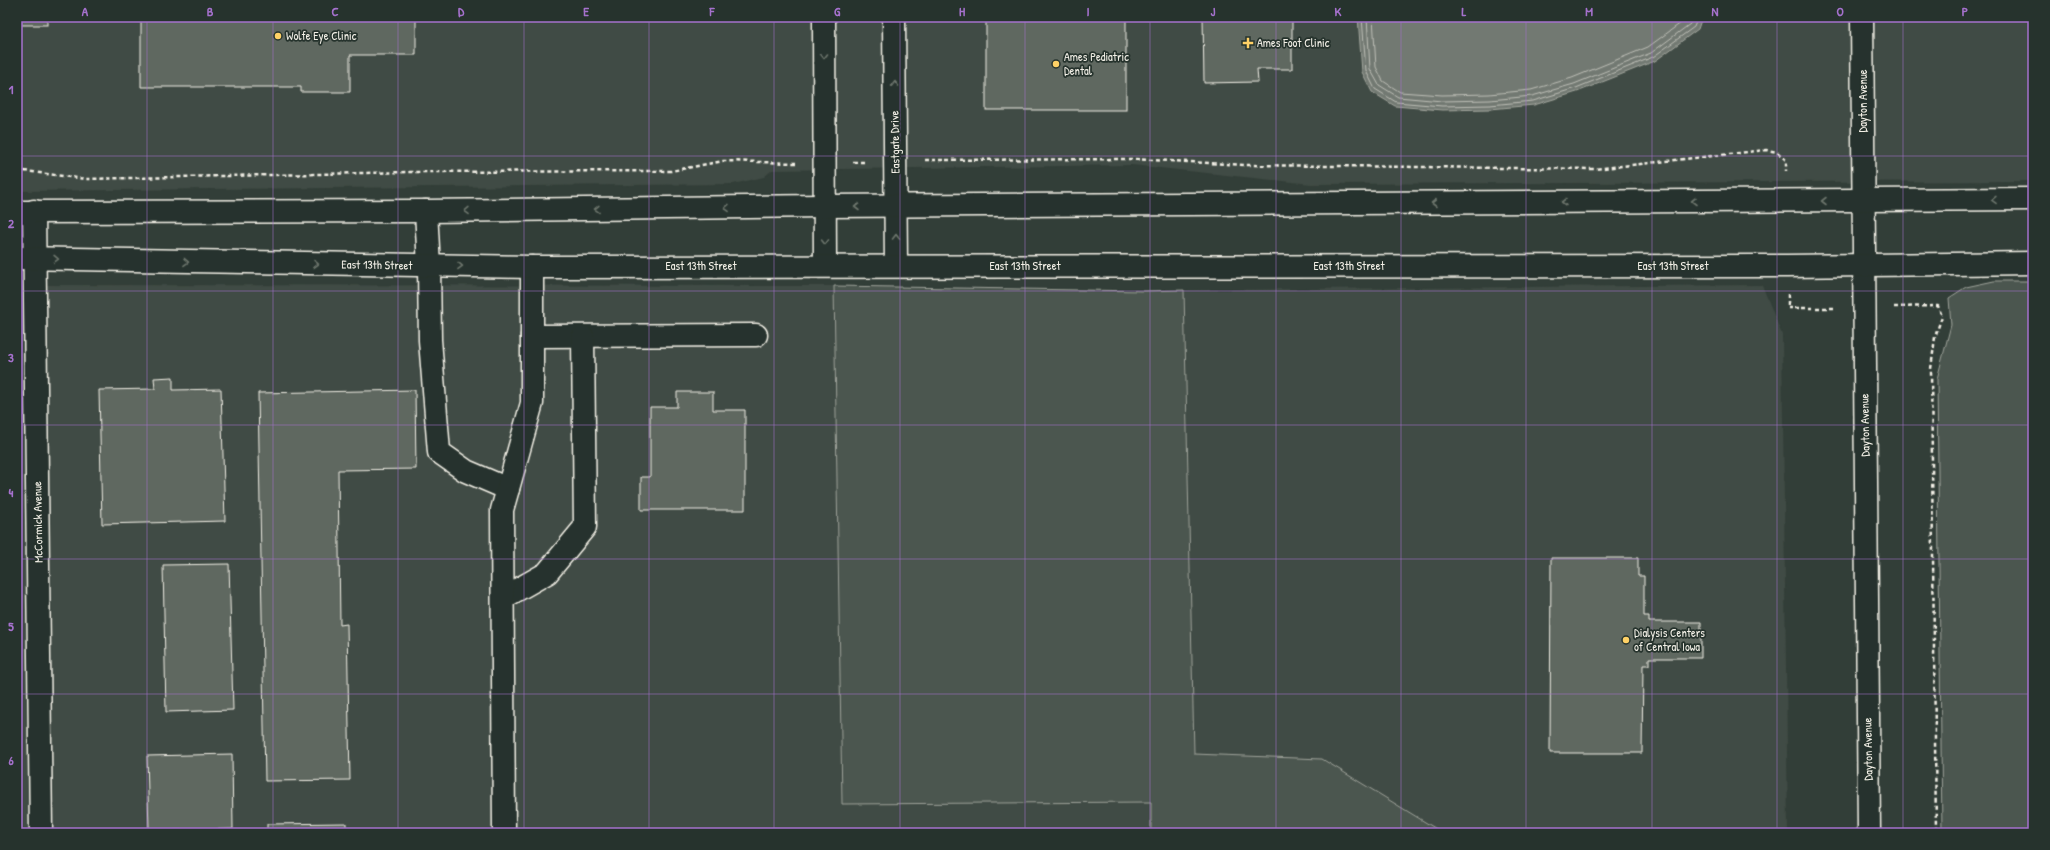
<svg xmlns="http://www.w3.org/2000/svg" width="2050" height="850" font-family="'Patrick Hand',sans-serif">
<style>
.built{fill:#404b44}
.green{fill:#4c564f;stroke:#a0a49c}
.water{fill:#727972;stroke:#a6a9a1}
.lines{fill:none;stroke-linecap:round;stroke-linejoin:round}
.shore{stroke:#c0c1b9;stroke-width:1}
.building{fill:#5f6861;stroke:#f4f1e8}
.minor-casing{stroke:#f4f1e8;stroke-width:25}
.major-casing{stroke:#f4f1e8;stroke-width:25}
.path{stroke:#f4f1e8;stroke-width:2.5;stroke-dasharray:4 3;stroke-linecap:butt}
.minor{stroke:#26332d;stroke-width:22}
.major{stroke:#26332d;stroke-width:22}
.oneway{stroke:#6e766e}
.grid{fill:none;stroke:#a571cd;stroke-width:1;stroke-opacity:0.55}
.poi-dot{fill:#ffd166;stroke:#26332d;stroke-width:1.5}
.labels{text-anchor:middle;stroke-width:3.5;stroke-linejoin:round;paint-order:stroke}
.poi-label{font-size:12px;fill:#f4f1e8;stroke:#26332d;text-anchor:start}
.street-label{font-size:12px;fill:#f4f1e8;stroke:#26332d}
.neatline{fill:none;stroke:#a571cd;stroke-width:1.5}
.grid-label{font-size:13px;text-anchor:middle;font-weight:bold;fill:#a571cd}
</style>
<rect width="100%" height="100%" fill="#323e38"/>
<filter id="ink" filterUnits="userSpaceOnUse"><feTurbulence type="fractalNoise" baseFrequency=".025" numOctaves="2"/><feDisplacementMap in="SourceGraphic" scale="8" xChannelSelector="R" yChannelSelector="G"/><feConvolveMatrix kernelMatrix="1 2 1 2 8 2 1 2 1" color-interpolation-filters="sRGB"/></filter>
<g filter="url(#ink)">
<g class="built">
<path d="M17 17H2033V181L1311 184 1132 165 772 170 764 177 733 184 17 191Z"/>
<path d="M17 285 834 286 842 804 1151 802V833H17Z"/>
<path d="M1762 285 1782 335 1788 833H1443L1322 759 1194 755 1184 290Z"/>
</g>
<g class="green">
<path d="M1994 281H2033V833H1942L1937 379 1951 325 1949 298 1966 287Z"/>
<path d="M834 286 1144 291 1184 290 1194 754 1322 759 1443 833H1151V802L842 804Z"/>
</g>
<path class="water" d="M1358 17H1702L1698 29 1655 61 1577 92 1534 105 1490 109 1442 110 1395 106 1372 92 1362 72Z"/>
<g class="lines">
<g class="shore">
<path d="M1362 17 1366 71 1375 89 1396 102 1442 106 1490 105 1533 101 1576 88 1653 57 1694 27 1698 17"/>
<path d="M1367 17 1370 69 1379 85 1398 97 1442 101 1490 100 1532 96 1574 84 1651 53 1690 24 1693 17"/>
<path d="M1373 17 1376 67 1383 81 1400 92 1442 95 1489 94 1531 90 1572 78 1648 47 1685 20 1686 17"/>
</g>
</g>
<g class="building">
<rect x="17" y="17" width="30" height="8"/>
<path d="M141 17H416V55H350V92H301V87H141Z"/>
<rect x="986" y="17" width="140" height="93"/>
<path d="M1203 17H1292V69H1257L1258 82 1204 83Z"/>
<path d="M173 377V390L221 389 225 521 102 524 99 390 155 389 154 378Z"/>
<path d="M415 390 416 469 338 470 340 625 347 624 350 780 265 781 258 393Z"/>
<path d="M677 392H713V410H745V510H641V477H650V407H677Z"/>
<path d="M1551 558H1638V576H1644V616H1649V622H1701V658H1649V665H1643L1642 753H1550Z"/>
<path d="M229 564 233 710 166 712 163 565Z"/>
<path d="M232 754 233 829 149 831 147 756Z"/>
<path d="M346 823V833H267V824Z"/>
</g>
<g class="lines">
<g class="minor-casing">
<g id="minor">
<path d="M824 17 825 266"/>
<path d="M894 17 896 266"/>
<path d="M34 211 41 833"/>
<path d="M426 211 429 266 430 340 439 452 466 471 508 489"/>
<path d="M532 336 756 335"/>
<path d="M503 598 547 573 585 527 583 337"/>
<path d="M504 833 502 510 532 403V267"/>
</g>
</g>
<g class="major-casing">
<g id="major">
<path d="M1862 17 1869 833"/>
<path d="M17 212 426 211 824 206 2033 199"/>
<path d="M17 258 532 267 1787 266 2033 263"/>
</g>
</g>
<g class="path">
<path d="M925 160 1133 159 1246 165 1595 169 1766 150 1777 152 1786 160V171"/>
<path d="M853 162H866"/>
<path d="M17 170 85 179 411 172 671 171 723 161 796 163"/>
<path d="M1788 294V308H1835"/>
<path d="M1894 307 1938 306 1942 316 1935 337 1931 369 1936 833"/>
</g>
<use href="#minor" class="minor"/>
<use href="#major" class="major"/>
</g>
<defs><path id="oneway-chevron" d="M-2-3.5L2.5 0L-2 3.5" fill="none" stroke-width="1.6" stroke-linecap="round" stroke-linejoin="round"/></defs>
<g class="oneway">
<use href="#oneway-chevron" transform="translate(824 56) rotate(90)"/>
<use href="#oneway-chevron" transform="translate(895 84) rotate(-91)"/>
<use href="#oneway-chevron" transform="translate(1994 200) rotate(179)"/>
<use href="#oneway-chevron" transform="translate(1694 201) rotate(180)"/>
<use href="#oneway-chevron" transform="translate(1824 201) rotate(-180)"/>
<use href="#oneway-chevron" transform="translate(1564 202) rotate(180)"/>
<use href="#oneway-chevron" transform="translate(1434 203) rotate(180)"/>
<use href="#oneway-chevron" transform="translate(857 207) rotate(-180)"/>
<use href="#oneway-chevron" transform="translate(727 208) rotate(179)"/>
<use href="#oneway-chevron" transform="translate(597 209) rotate(179)"/>
<use href="#oneway-chevron" transform="translate(467 211) rotate(179)"/>
<use href="#oneway-chevron" transform="translate(896 237) rotate(-90)"/>
<use href="#oneway-chevron" transform="translate(825 242) rotate(89)"/>
<use href="#oneway-chevron" transform="translate(56 259) rotate(1)"/>
<use href="#oneway-chevron" transform="translate(186 262) rotate(1)"/>
<use href="#oneway-chevron" transform="translate(316 264) rotate(1)"/>
<use href="#oneway-chevron" transform="translate(460 266) rotate(1)"/>
</g>
</g>
<path class="grid" d="M147 17V833M273 17V833M398 17V833M524 17V833M649 17V833M774 17V833M900 17V833M1025 17V833M1150 17V833M1276 17V833M1401 17V833M1526 17V833M1652 17V833M1777 17V833M1903 17V833M17 156H2033M17 291H2033M17 425H2033M17 559H2033M17 694H2033"/>
<g class="poi-dot">
<circle cx="278" cy="36" r="4"/>
<path d="M1246 37h4v4h4v4h-4v4h-4v-4h-4v-4h4z"/>
<circle cx="1056" cy="64" r="4"/>
<circle cx="1626" cy="640" r="4"/>
</g>
<g class="labels">
<g class="poi-label">
<text x="286" y="40">Wolfe Eye Clinic</text>
<text x="1257" y="47">Ames Foot Clinic</text>
<text x="1064" y="61">Ames Pediatric<tspan x="1064" dy="14">Dental</tspan></text>
<text x="1634" y="637">Dialysis Centers<tspan x="1634" dy="14">of Central Iowa</tspan></text>
</g>
<g class="street-label">
<text transform="translate(1863 101) rotate(-90)" y="4">Dayton Avenue</text>
<text transform="translate(895 142) rotate(-91)" y="4">Eastgate Drive</text>
<text transform="translate(377 265) rotate(1)" y="4">East 13th Street</text>
<text x="701" y="270">East 13th Street</text>
<text x="1025" y="270">East 13th Street</text>
<text x="1349" y="270">East 13th Street</text>
<text x="1673" y="270">East 13th Street</text>
<text transform="translate(1865 425) rotate(-91)" y="4">Dayton Avenue</text>
<text transform="translate(38 522) rotate(-91)" y="4">McCormick Avenue</text>
<text transform="translate(1868 749) rotate(-91)" y="4">Dayton Avenue</text>
</g>
</g>
<rect width="2050" height="850" fill="none" stroke="#26332d" stroke-width="44"/>
<rect x="22" y="22" width="2006" height="806" class="neatline"/>
<g class="grid-label">
<text x="85" y="16">A</text>
<text x="210" y="16">B</text>
<text x="335" y="16">C</text>
<text x="461" y="16">D</text>
<text x="586" y="16">E</text>
<text x="712" y="16">F</text>
<text x="837" y="16">G</text>
<text x="962" y="16">H</text>
<text x="1088" y="16">I</text>
<text x="1213" y="16">J</text>
<text x="1338" y="16">K</text>
<text x="1464" y="16">L</text>
<text x="1589" y="16">M</text>
<text x="1715" y="16">N</text>
<text x="1840" y="16">O</text>
<text x="1965" y="16">P</text>
<text x="11" y="94">1</text>
<text x="11" y="228">2</text>
<text x="11" y="362">3</text>
<text x="11" y="497">4</text>
<text x="11" y="631">5</text>
<text x="11" y="765">6</text>
</g>
</svg>
